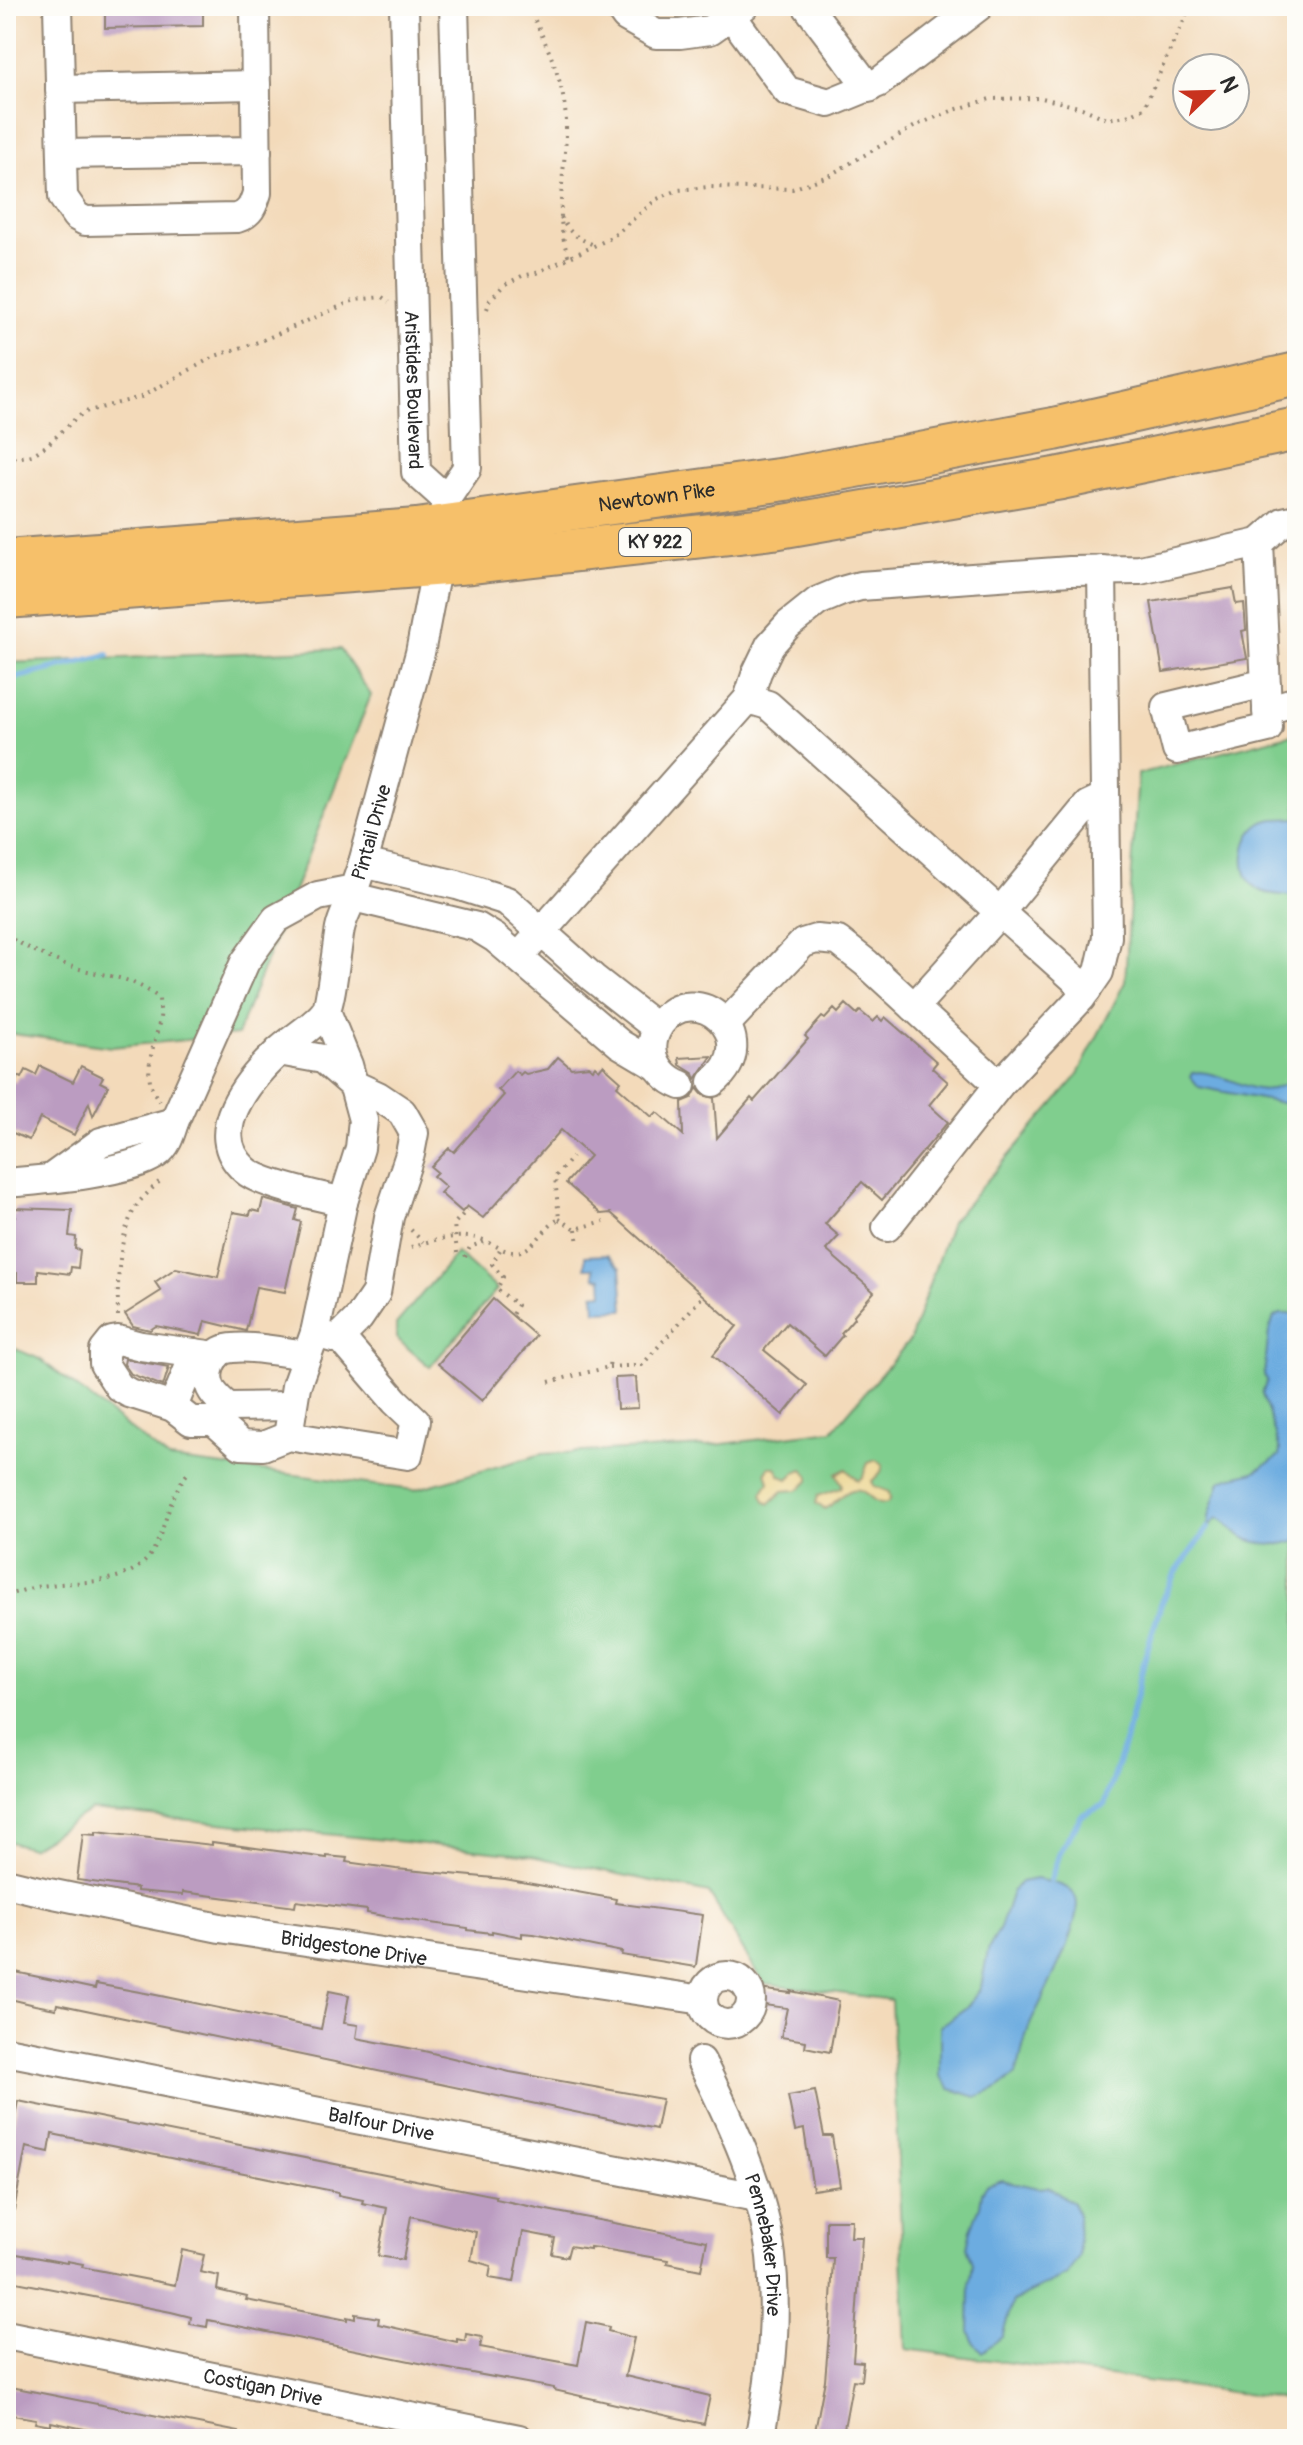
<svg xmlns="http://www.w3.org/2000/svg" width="1303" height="2445" font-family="Pangolin,sans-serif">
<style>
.green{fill:#80ce8e;stroke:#567c5c;stroke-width:2}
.sand{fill:#eeda9e;stroke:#8c8264;stroke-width:2}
.water{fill:#6cace0;stroke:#4c6c86;stroke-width:2}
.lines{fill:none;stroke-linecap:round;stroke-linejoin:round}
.stream{stroke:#6cace0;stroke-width:6}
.building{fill:#bb9cc1}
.minor-casing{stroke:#8f8272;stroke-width:32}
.highway-casing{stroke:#8f8272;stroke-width:46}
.path{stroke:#8f8272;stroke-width:4;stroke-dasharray:2 6;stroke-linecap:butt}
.minor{stroke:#fff;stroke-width:28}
.highway{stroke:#f6c06b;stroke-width:42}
.labels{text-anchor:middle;stroke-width:6;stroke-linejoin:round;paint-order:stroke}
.shield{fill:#fdfcf7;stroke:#6a6a68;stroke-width:2}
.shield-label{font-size:18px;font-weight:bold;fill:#2b2b2b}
.street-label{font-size:20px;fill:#2b2b2b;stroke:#fdfcf7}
</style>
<rect width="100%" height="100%" fill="#fdfcf7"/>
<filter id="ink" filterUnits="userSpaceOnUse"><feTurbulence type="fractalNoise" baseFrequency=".0125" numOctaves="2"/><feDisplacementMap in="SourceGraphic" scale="16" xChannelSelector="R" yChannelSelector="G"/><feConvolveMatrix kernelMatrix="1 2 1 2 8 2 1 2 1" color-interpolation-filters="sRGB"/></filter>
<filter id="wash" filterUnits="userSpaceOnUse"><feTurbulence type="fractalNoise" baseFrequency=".006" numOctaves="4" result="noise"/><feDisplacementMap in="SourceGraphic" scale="32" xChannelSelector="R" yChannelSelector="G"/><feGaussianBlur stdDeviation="1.8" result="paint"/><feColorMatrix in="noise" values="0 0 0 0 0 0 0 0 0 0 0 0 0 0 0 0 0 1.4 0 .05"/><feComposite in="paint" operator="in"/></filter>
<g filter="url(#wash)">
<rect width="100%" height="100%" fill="#f3daba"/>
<g class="green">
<path d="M340 649 371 695 237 1035 112 1047 6 1033V663Z"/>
<path d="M1297 733V2401L906 2349 891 2000 763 1983 709 1893 522 1854 91 1810 31 1848 6 1841V1345L40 1359 169 1459 414 1490 542 1454 707 1446 833 1430 910 1340 951 1222 1076 1078 1125 982 1138 774Z"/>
<path d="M457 1253 497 1289 430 1367 396 1338V1324Z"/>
</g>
<g class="sand">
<path d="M876 1460 883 1464 881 1472 872 1481 874 1486 889 1492 890 1499 887 1503C871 1506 867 1486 852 1490 841 1493 835 1505 824 1509L816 1503 818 1496 841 1488 842 1484 836 1474 846 1469 858 1481 863 1476 868 1463Z"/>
<path d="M769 1467H776L781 1476 788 1479 795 1472 803 1469 809 1475V1481L798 1490 783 1491 769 1504 765 1501 762 1493 769 1482 766 1472Z"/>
</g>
<g class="water">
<path d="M1297 818V897C1285 894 1270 896 1259 890 1237 878 1240 837 1260 824 1270 817 1285 819 1297 818Z"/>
<path d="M1199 1072C1239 1075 1258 1108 1297 1076V1106L1199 1087 1191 1077 1193 1073Z"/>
<path d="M607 1255 621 1268 624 1310 595 1311 594 1294 603 1293 602 1278 595 1277 594 1268H585V1256Z"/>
<path d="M1280 1314H1297V1540C1277 1548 1250 1545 1233 1530 1226 1524 1226 1520 1217 1518L1208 1528 1209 1516 1220 1482 1229 1478 1254 1472 1279 1456 1280 1450 1262 1393 1267 1381 1264 1375 1269 1331 1274 1317Z"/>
<path d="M1036 1879C1048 1882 1069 1884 1075 1896 1087 1919 1039 2002 1029 2027 1023 2042 1021 2060 1016 2075L994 2090 976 2097 950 2089 940 2076V2026L968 2006 981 1987 988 1950 1000 1928 1012 1892 1020 1882Z"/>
<path d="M1002 2180 1038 2188 1048 2187 1073 2203 1078 2215 1079 2256 1067 2275 1013 2301 1002 2337 982 2352 974 2343 969 2331 970 2285 973 2263 967 2247 971 2229 980 2206 982 2193 987 2185Z"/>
</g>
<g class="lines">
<g class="stream">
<path d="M6 680 108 655"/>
<path d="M1051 1880 1061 1849 1082 1815 1104 1805 1125 1742 1145 1657 1161 1604 1175 1574 1208 1528"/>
</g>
</g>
<g id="blocks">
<g class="building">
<path d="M105 6H203V26L105 28Z"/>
<path d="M1233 588 1236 604 1244 603 1246 630 1242 631 1247 658 1163 672 1151 602Z"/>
<path d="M846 1004 857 1014 860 1011 873 1022 878 1017 882 1021 885 1017 937 1062 932 1068 948 1082 929 1105 948 1122 882 1200 862 1182 825 1224 839 1236 826 1250 874 1292 853 1316 854 1318 841 1333 843 1335 825 1356 787 1323 764 1350 807 1385 783 1415 713 1355 737 1326 611 1213 601 1214 566 1183 590 1156 561 1130 483 1218 467 1206 462 1212 440 1193 446 1187 433 1176 437 1172 431 1167 449 1148 454 1152 504 1095 498 1090 515 1071 520 1075 523 1072 526 1074 548 1069 558 1057 571 1068 589 1066 593 1069 595 1066 599 1070 603 1065 621 1081 617 1086 652 1117 657 1112 683 1135 682 1102 692 1098 697 1088 703 1095 714 1098 717 1138 751 1098 754 1101 808 1039 805 1036 822 1017 825 1019 834 1009 838 1013Z"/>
<path d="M712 1056 696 1079 694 1074 680 1065 679 1058Z"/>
<path d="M40 1066 73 1082 81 1066 103 1077 100 1082 108 1086 93 1116 89 1103 74 1135 40 1118 29 1140 6 1130V1078L15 1083 18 1076 22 1078 26 1070 36 1075Z"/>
<path d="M263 1199 298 1209 295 1220 301 1222 285 1292 256 1287 246 1331 205 1321 201 1335 156 1326 150 1330 133 1326 125 1314 161 1291 155 1282 176 1268 218 1277 233 1212 250 1215 251 1210 260 1212Z"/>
<path d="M15 1208 72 1210 69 1236 76 1237 75 1249 80 1250 78 1268 71 1267 70 1274 38 1270V1282H17V1273H6V1216H15Z"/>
<path d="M493 1299 536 1336 482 1401 438 1364Z"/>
<path d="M125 1359 169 1367 163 1386 131 1374 124 1364Z"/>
<path d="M636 1377 638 1408 617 1409 615 1378Z"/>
<path d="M96 1832 212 1845V1842L327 1858V1856L347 1858 346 1862 396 1869 505 1879 616 1899 615 1903 703 1915 696 1965 695 1967 621 1955 622 1952 534 1934 522 1933V1937L492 1931V1933L468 1930V1928L394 1918 367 1913V1910L296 1901 295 1907 183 1892V1895L137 1891V1888L77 1880 83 1834 96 1835Z"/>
<path d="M6 1970 95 1989 96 1984 156 1995 321 2029 329 1991 349 1995 344 2023 358 2025 356 2038 424 2051 510 2072 662 2099 656 2129 57 2004 56 2009 35 2005 6 1998Z"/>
<path d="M758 1989 791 1993V1991L839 2001 830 2052 805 2047 806 2041 781 2037 787 2008 756 2004Z"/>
<path d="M815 2091 824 2136H832L840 2186 813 2190 804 2129 795 2131 788 2096Z"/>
<path d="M18 2101 496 2196V2199L547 2210 707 2241 701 2270 667 2263 668 2260 598 2248 590 2247V2249L570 2246 567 2257 552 2254 555 2238 523 2232 514 2282 489 2278 491 2266 471 2260 476 2232 411 2216 403 2260 378 2256 387 2208 362 2203 363 2200 338 2195V2192L52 2134 49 2152 26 2147 14 2210H6V2160Z"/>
<path d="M826 2220H852L851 2237H862L853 2361 863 2362 861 2381 853 2380 842 2439 814 2436 825 2380 830 2322 833 2258H826Z"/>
<path d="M182 2250 204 2255 200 2272 219 2276 217 2290 247 2297 246 2300 347 2320V2317L355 2319V2314L379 2318 378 2324 457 2342V2339L465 2341 466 2334 482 2337 480 2347 578 2365 586 2322 609 2327 608 2331 634 2338 625 2376 710 2396 704 2424 554 2390V2388L444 2368 208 2320 207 2327 190 2324 191 2317 171 2312 6 2280 11 2253 67 2263V2261L83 2264 82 2267 175 2285Z"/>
<path d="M6 2386 239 2432 238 2439H132L51 2422V2426L35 2423 36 2419 6 2414Z"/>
</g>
</g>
</g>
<g filter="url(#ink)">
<use href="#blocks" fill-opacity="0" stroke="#8f8272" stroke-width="2"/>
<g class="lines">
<g class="minor-casing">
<g id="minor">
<path d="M58 6 63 197 76 216 85 221 237 218C250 214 253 206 257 193L255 6"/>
<path id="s1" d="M404 6 416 472 446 499"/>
<path d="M618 6 626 17 656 34H680L710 30 744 6"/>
<path d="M807 6 869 88"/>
<path d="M731 15 787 91 829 103 878 83 979 6"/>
<path d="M60 89 256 85"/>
<path d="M62 154 257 151"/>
<path d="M1259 543 1268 728 1177 750 1166 707 1266 683"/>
<path d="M748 699 768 705 1087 990"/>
<path d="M1267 710 1297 701"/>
<path d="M363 863 457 885 507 901 593 978 657 1028"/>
<path d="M353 897 477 927 495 938 620 1044 657 1066"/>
<path d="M519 957 748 699 757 672 770 645 788 625 818 601 842 591 860 586 1070 571 1140 570 1259 543 1283 522 1297 519"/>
<path d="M914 1007 1000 912 1088 805 1105 797"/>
<path d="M326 1011 348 1065 363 1120 360 1148 343 1202C320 1196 261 1185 245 1170 203 1133 249 1079 278 1052 290 1040 316 1025 325 1012 331 1004 337 943 340 929 343 914 352 903 354 889"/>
<path d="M726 1024 803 943 816 939 838 941 866 963 999 1085"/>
<path d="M279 1051 323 1059 352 1084 378 1096 402 1112 414 1133 410 1154 389 1217 376 1293 359 1318 340 1337 333 1338 315 1333 343 1202"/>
<path d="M681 1085C667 1080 656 1068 653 1054 651 1044 654 1033 660 1024 694 976 767 1037 713 1082"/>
<path id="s2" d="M174 1122 245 962 276 919 318 896 354 889 363 863 420 653 437 564 446 499 467 468 454 6"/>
<path d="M6 1183C40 1180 130 1173 156 1154 167 1146 170 1135 174 1122L101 1142 51 1178"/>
<path d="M887 1227 999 1085 1081 998 1099 972 1107 937 1102 570"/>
<path d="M315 1333 296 1386 288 1436 408 1455 416 1421 395 1401 340 1337"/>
<path d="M216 1356 141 1346 118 1340 112 1341 104 1351V1364L119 1387 129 1393 173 1407 191 1421H214L228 1407"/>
<path d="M291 1406 228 1407C216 1397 205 1387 209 1370 211 1362 215 1353 223 1350 244 1343 285 1353 307 1355"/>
<path d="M173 1407 195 1353"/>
<path d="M214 1421 241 1445 263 1446 288 1436"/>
<path id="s3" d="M6 1883 39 1891 220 1928 703 2000"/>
<circle cx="727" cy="2000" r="24"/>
<path id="s4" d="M6 2051 757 2197"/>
<path id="s5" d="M701 2061C731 2121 763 2189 771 2256 778 2319 772 2378 759 2439"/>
<path id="s6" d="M6 2335 519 2439"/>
</g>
</g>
<g class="highway-casing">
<g id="highway">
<path id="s7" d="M6 561 417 530 786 479 1054 429 1297 374"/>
<path d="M6 597 472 562 773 528 1061 478 1297 429"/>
</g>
</g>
<g class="path">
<path d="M528 6C546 43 565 81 566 123 567 169 552 214 569 258"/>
<path d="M561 217C568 233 578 238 594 245"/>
<path d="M487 309 490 300 504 285 522 276 536 273 611 238 657 199 678 190 708 187 792 189 828 176 917 125 954 110 990 99 1042 98 1082 108 1107 119 1127 116 1144 108 1190 6"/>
<path d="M6 460 32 455 46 446 75 419 85 412 141 397 215 356 261 341 355 300 382 297 389 302"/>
<path d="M6 936C27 947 47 958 70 966 106 978 126 973 159 998 159 1004 161 1011 160 1018 156 1044 138 1077 160 1101"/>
<path d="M559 1219 576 1229 604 1221"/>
<path d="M576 1229 578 1244"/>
<path d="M411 1230 423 1242"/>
<path d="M411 1247C431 1240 460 1233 480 1239 495 1243 504 1255 521 1251 534 1248 546 1226 559 1219L555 1177 572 1157"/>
<path d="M500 1250 492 1264 503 1277 497 1289 517 1305 512 1315"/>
<path d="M457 1253 454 1224 467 1210"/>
<path d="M465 1257 470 1247 484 1242"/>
<path d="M118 1316C117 1282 118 1229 140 1201 147 1193 155 1186 162 1179"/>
<path d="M609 1367 642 1365 704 1295"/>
<path d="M549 1382 609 1367 610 1357"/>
<path d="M6 1595C16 1593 26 1589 36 1587 75 1579 134 1590 155 1547 167 1522 170 1494 188 1473"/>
</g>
<use href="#minor" class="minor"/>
<use href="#highway" class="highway"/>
</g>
</g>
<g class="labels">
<rect class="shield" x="619" y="528" width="72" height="28" rx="6"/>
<g class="shield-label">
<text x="655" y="548">KY 922</text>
</g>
<g class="street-label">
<text dy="7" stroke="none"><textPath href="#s1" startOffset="384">Aristides Boulevard</textPath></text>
<text dy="7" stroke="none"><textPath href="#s7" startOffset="654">Newtown Pike</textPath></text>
<text dy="7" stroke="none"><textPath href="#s2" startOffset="372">Pintail Drive</textPath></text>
<text dy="7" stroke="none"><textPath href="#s3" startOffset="354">Bridgestone Drive</textPath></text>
<text dy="7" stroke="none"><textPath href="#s4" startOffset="382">Balfour Drive</textPath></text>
<text dy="7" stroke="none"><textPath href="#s5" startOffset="196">Pennebaker Drive</textPath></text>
<text dy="7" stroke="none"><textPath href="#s6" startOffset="262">Costigan Drive</textPath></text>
</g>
</g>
<rect width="1303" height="2445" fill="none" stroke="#fdfcf7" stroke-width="32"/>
<g transform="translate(1211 92) rotate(67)"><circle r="38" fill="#fdfcf7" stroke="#a9a8a5" stroke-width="2"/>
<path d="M0-6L14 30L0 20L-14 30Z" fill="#c8321e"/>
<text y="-12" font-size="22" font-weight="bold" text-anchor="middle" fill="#2b2b2b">N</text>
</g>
</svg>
